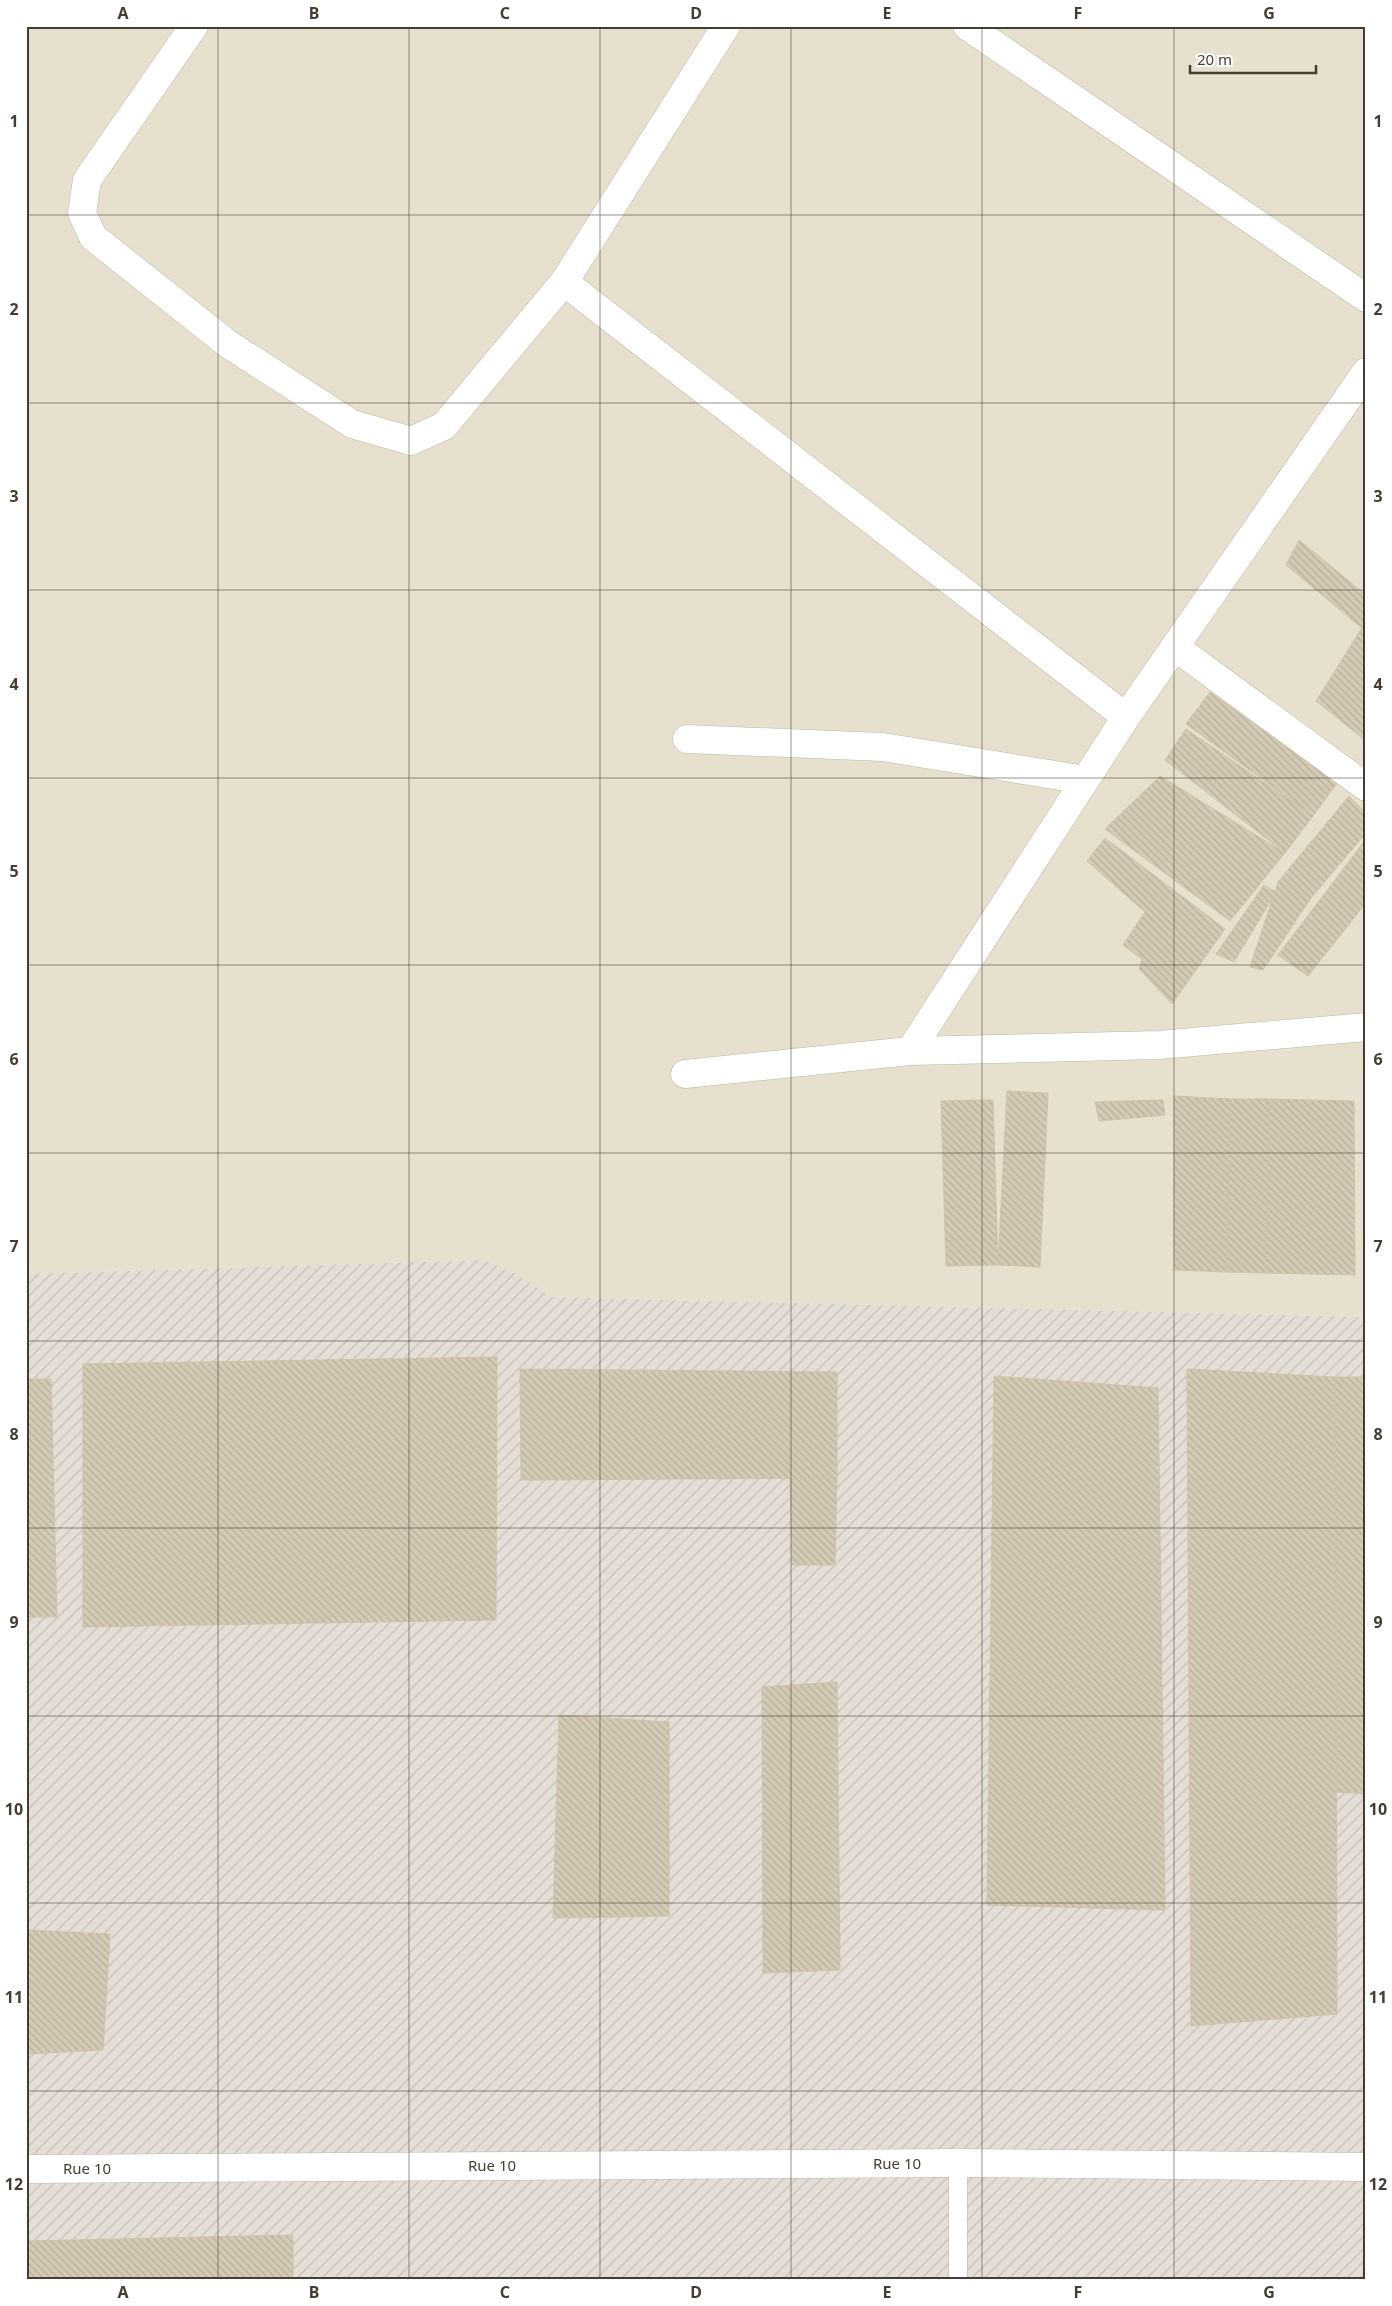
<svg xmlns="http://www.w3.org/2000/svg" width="1392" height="2306" font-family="'Noto Sans',sans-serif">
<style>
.residential{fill:#e7e0ce}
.industrial{fill:url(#industrial-furrows)}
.building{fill:url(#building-back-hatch);stroke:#d1c2a8}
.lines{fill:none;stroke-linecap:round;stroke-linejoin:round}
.service-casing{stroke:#beb6a3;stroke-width:19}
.minor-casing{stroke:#beb6a3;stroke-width:29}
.service{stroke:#fff;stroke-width:18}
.minor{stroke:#fff;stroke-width:28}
.grid{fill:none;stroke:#443d31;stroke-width:1;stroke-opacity:0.55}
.labels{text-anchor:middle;stroke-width:4;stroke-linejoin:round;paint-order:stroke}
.street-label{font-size:15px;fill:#443d31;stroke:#fff}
.neatline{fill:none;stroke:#443d31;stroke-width:2}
.grid-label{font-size:16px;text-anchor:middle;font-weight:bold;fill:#443d31}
</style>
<defs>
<pattern id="industrial-furrows" width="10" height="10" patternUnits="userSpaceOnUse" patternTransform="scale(1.25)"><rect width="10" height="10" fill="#e4ded7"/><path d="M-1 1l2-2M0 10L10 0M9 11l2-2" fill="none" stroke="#c5bfb9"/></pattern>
<pattern id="building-back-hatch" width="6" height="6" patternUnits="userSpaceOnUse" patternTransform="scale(1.25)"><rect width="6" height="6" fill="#d4cab5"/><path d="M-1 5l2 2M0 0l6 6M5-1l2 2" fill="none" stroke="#b7ae9c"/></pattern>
</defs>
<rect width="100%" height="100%" fill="#f3eee1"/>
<path class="residential" d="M26 26H1366V1317L550 1297 517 1274 485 1260 26 1274Z"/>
<path class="industrial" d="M485 1260 517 1274 551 1297 1366 1317V2280H26V1274Z"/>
<g class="building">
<path d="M1299 540 1366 595V741L1316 701 1362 628 1286 565Z"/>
<path d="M1210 692 1337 783 1313 816 1186 724Z"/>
<path d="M1186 729 1313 816 1285 853 1165 760Z"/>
<path d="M1160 776 1285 853 1230 921 1105 829Z"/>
<path d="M1349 796 1366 813V833L1311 898 1263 970 1250 967 1278 882Z"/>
<path d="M1105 838 1225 929 1172 1004 1139 969 1142 959 1123 945 1145 912 1087 861Z"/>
<path d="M1366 839V903L1308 976 1278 955Z"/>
<path d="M1264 885 1276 892 1234 962 1216 954Z"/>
<path d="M1007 1091 1048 1093 1040 1267 998 1265Z"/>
<path d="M1174 1096 1231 1099 1226 1272 1174 1270Z"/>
<path d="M1231 1099H1270L1265 1273 1226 1272Z"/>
<path d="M1270 1099 1354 1101 1355 1275 1265 1273Z"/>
<path d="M993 1100 998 1265 946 1266 941 1101Z"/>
<path d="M1163 1100 1165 1115 1099 1121 1095 1102Z"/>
<path d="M497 1357 496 1620 83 1627V1364Z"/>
<path d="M520 1369 837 1372V1478L521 1480Z"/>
<path d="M1187 1369 1335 1377 1337 2014 1191 2026Z"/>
<path d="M994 1376 1158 1388 1165 1910 987 1905Z"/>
<path d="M1335 1377H1366V1794L1337 1792Z"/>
<path d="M26 1379H51L57 1617H26Z"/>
<path d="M837 1478 835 1565H792L790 1479Z"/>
<path d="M837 1682 840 1970 763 1973 762 1687Z"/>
<path d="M559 1715 669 1722V1916L553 1918Z"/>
<path d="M26 1930 110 1934 103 2050 26 2054Z"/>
<path d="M293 2235V2280H26V2241Z"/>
</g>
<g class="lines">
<g class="service-casing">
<path id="service" d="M958 2280V2163"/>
</g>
<g class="minor-casing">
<g id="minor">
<path d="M194 26 87 180 82 213 93 237 228 344 352 424 411 441 444 426 564 282 726 26"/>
<path d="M967 26 1366 298"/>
<path d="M564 282 1126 717"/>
<path d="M1175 647 1366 787"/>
<path d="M687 739 883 747 1085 780"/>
<path d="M910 1051 1126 717 1366 372"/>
<path d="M685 1074 910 1051 1159 1045 1366 1027"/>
<path d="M26 2169 958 2163 1366 2167"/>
</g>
</g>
<use href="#service" class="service"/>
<use href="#minor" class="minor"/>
</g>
<path class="grid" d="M218 26V2280M409 26V2280M600 26V2280M791 26V2280M982 26V2280M1174 26V2280M26 215H1366M26 403H1366M26 590H1366M26 778H1366M26 965H1366M26 1153H1366M26 1341H1366M26 1528H1366M26 1716H1366M26 1903H1366M26 2091H1366"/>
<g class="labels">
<g class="street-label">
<text x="897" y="2169">Rue 10</text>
<text x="492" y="2171">Rue 10</text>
<text x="87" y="2174">Rue 10</text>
</g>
</g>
<rect width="1392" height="2306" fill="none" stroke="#ffffff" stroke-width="55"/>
<path d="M1190 65v8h126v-8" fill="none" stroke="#443d31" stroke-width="2.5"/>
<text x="1197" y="65" font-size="15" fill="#443d31" stroke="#ffffff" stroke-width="4" paint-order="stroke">20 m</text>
<rect x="28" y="28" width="1336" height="2250" class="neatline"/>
<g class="grid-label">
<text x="123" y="19">A</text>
<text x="314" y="19">B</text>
<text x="505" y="19">C</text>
<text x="696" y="19">D</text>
<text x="887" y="19">E</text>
<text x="1078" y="19">F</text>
<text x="1269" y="19">G</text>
<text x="14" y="127">1</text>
<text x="1378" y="127">1</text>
<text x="14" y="315">2</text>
<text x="1378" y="315">2</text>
<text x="14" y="502">3</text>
<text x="1378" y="502">3</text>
<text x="14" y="690">4</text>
<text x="1378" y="690">4</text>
<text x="14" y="877">5</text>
<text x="1378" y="877">5</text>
<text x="14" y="1065">6</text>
<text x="1378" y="1065">6</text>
<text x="14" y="1252">7</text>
<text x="1378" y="1252">7</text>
<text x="14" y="1440">8</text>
<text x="1378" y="1440">8</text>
<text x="14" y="1628">9</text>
<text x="1378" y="1628">9</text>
<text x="14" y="1815">10</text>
<text x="1378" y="1815">10</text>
<text x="14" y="2003">11</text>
<text x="1378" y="2003">11</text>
<text x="14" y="2190">12</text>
<text x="1378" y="2190">12</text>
<text x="123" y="2298">A</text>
<text x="314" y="2298">B</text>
<text x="505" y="2298">C</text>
<text x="696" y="2298">D</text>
<text x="887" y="2298">E</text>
<text x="1078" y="2298">F</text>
<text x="1269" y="2298">G</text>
</g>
</svg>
